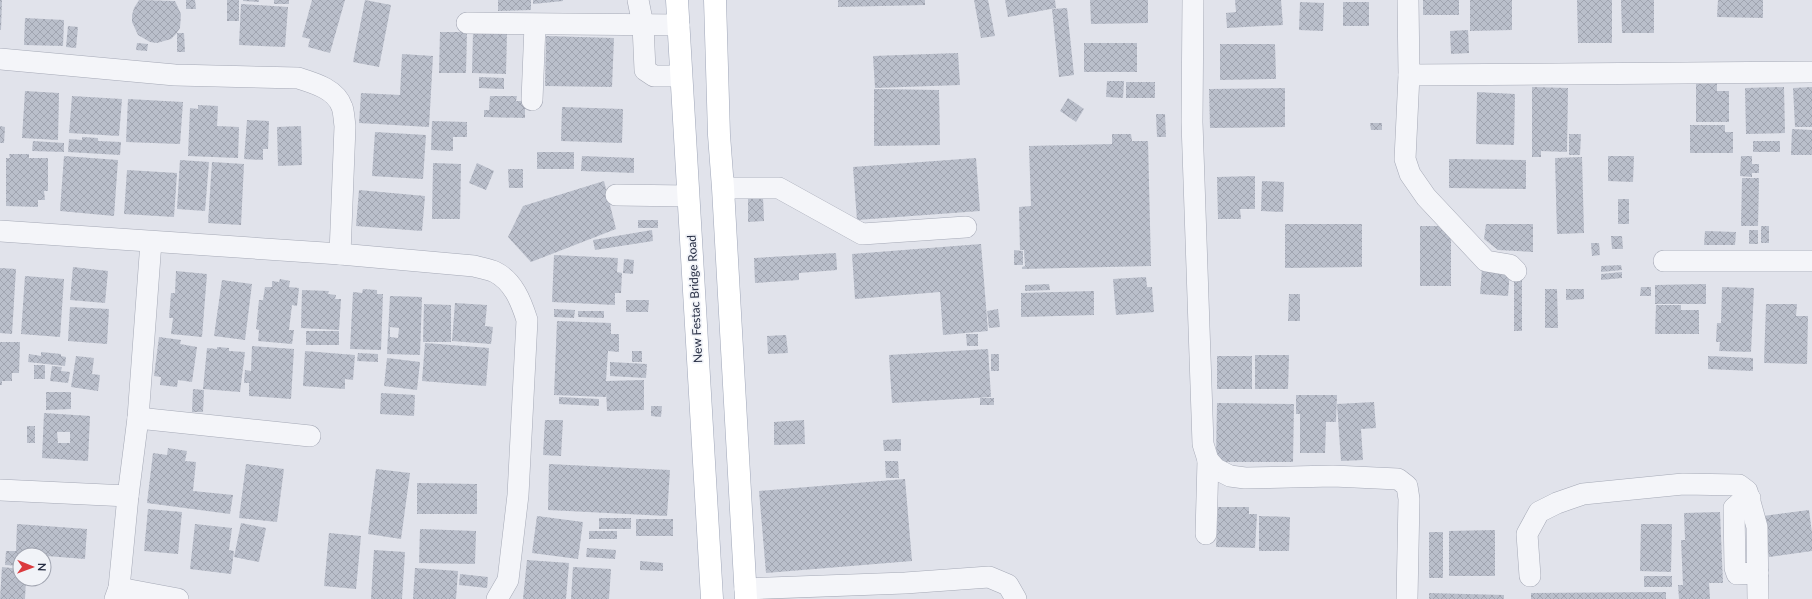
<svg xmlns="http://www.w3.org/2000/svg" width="1812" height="599" font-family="Lato,sans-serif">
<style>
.building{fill:url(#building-cross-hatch);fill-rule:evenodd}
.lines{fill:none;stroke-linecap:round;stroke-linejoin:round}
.minor-casing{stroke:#a5a9b6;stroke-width:22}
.major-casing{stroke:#9fa6b8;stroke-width:23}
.minor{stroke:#f4f5f9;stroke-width:21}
.major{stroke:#fff;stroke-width:22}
.labels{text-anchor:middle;stroke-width:3.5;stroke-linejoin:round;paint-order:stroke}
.street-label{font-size:12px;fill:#272e44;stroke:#f1f3f8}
</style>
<defs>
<pattern id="building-cross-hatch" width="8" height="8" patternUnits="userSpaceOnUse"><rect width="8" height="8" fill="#babfcb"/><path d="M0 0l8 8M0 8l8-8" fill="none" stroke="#a0a4b0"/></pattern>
</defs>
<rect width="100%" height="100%" fill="#e1e3eb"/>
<g class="building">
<path d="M0 0H2L1 30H0Z"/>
<path d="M139 0 175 1 181 14 180 28 176 34 171 39 157 43 150 42 138 35 132 22V15L134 8Z"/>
<path d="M186 0H195L196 9H186Z"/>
<rect x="227" y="0" width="12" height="21"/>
<path d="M243 0H259V2L243 1Z"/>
<rect x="274" y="0" width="15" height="4"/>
<path d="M312 0H345L330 53 308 47 310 39 302 37Z"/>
<path d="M365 0 391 5 379 67 353 62Z"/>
<path d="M498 0H531V10L498 11Z"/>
<path d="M533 0H563V1L533 4Z"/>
<path d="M838 0H925V5L838 7Z"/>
<path d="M974 0H988L995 36 981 38Z"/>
<path d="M1005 0H1055L1056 8 1008 17Z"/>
<path d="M1090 0H1148V23L1091 24Z"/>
<path d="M1235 0H1281L1283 25 1227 28 1226 13 1236 12Z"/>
<rect x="1423" y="0" width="36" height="15"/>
<path d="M1470 0H1512V30L1470 31Z"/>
<path d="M1577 0H1612V43H1578Z"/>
<path d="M1621 0H1654V33H1622Z"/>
<path d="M1718 0H1763V18L1717 17Z"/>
<path d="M1300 2 1324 3 1323 31 1299 30Z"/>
<rect x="1343" y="2" width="26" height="24"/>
<path d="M241 4 288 7 285 47 239 45Z"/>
<path d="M1067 8 1074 75 1059 77 1052 9Z"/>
<path d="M25 18 64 20 63 46 24 45Z"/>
<path d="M68 26 78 27 76 48 66 47Z"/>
<path d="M1468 30 1469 53 1451 54 1450 31Z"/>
<path d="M440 32H467L466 73H439Z"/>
<path d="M473 32H507L506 74 472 73Z"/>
<path d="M177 33H184L185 52H177Z"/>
<path d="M546 36 614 38 612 87 545 86Z"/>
<path d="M137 43 148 44 147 51 136 50Z"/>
<rect x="1084" y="43" width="53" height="29"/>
<path d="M1220 44H1275L1276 79 1220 80Z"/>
<path d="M958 53 960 85 875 88 873 56Z"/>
<path d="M402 54 433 56 429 127 359 123 361 93 400 95Z"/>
<path d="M479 77 504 78V89L479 88Z"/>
<path d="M1696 77H1717V91H1729V122H1696Z"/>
<path d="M1107 81H1124L1123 98 1106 97Z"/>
<rect x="1126" y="82" width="29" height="16"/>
<path d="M1532 87 1568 88 1567 152 1541 151V157H1532Z"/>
<path d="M1784 87 1785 133 1746 134 1745 88Z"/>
<path d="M1812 87V127H1795L1793 88Z"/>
<path d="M1285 88V127L1210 128 1209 89Z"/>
<path d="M874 89 939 90 940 145 874 146Z"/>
<path d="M25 91 59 93 58 140 22 138Z"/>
<path d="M1477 92 1515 94 1514 145 1476 144Z"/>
<path d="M72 96 122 99 119 136 69 133Z"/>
<path d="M490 96H517L516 101H525V118L484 117V110H489Z"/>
<path d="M1068 98 1084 109 1076 122 1060 111Z"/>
<path d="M128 99 183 102 180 144 126 142Z"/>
<path d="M198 105 218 106 217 126 239 127 238 158 188 156 190 108 198 109Z"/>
<path d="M562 107 623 109 622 143 561 141Z"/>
<path d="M1156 114H1165L1166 137H1157Z"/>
<path d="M247 120 269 121 268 149H263V160L244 159Z"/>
<path d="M432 121 467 122V137H453V151L431 150Z"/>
<path d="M1370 123H1382V130H1371Z"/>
<path d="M1690 125H1725V132H1733V153H1690Z"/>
<path d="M0 126 5 127 4 143H0Z"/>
<path d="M301 126 302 165 278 166 277 127Z"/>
<path d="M1792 129 1812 130V155H1791Z"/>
<path d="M375 132 426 135 423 179 372 176Z"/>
<path d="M1112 134H1131L1132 141H1148L1151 266 1022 269V267L1025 266 1024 250H1020L1019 207 1031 206 1029 146 1112 144Z"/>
<path d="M1569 134H1581L1580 155H1569Z"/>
<path d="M82 137 98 138V141L121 142 120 155 68 152 69 139 82 140Z"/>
<path d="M33 141 64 143V152L32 151Z"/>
<rect x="1753" y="141" width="27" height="11"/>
<rect x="537" y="152" width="37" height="17"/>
<path d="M9 154H29V158H48V191H44L45 200H38V207L6 206V158H10Z"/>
<path d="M64 156 118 160 114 216 60 211Z"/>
<path d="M582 156 634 158V173L581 171Z"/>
<path d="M1608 156H1634L1633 182 1608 181Z"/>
<path d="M1741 156H1752V164H1759V173H1752V177L1740 176Z"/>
<path d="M1582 157 1584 233 1557 234 1555 158Z"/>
<path d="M976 158 980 211 857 220 853 167Z"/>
<path d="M1449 159 1526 160V189L1449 188Z"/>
<path d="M180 160 209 162 205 211 177 209Z"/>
<path d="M212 162 244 164 241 225 208 223Z"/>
<path d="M433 163 461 164 460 219H432Z"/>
<path d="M477 163 494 171 486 190 469 183Z"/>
<path d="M508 169H523V188H509Z"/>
<path d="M127 170 177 173 174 217 124 214Z"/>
<path d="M1255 176V209H1240L1241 219H1218L1217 177Z"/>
<path d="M1742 178H1759L1758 226H1741Z"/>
<path d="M604 181 616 229 531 262 508 237 523 206Z"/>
<path d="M1262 181 1284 182 1283 212 1261 211Z"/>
<path d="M359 190 425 196 422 231 356 226Z"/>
<path d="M763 197 764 221 748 222V198Z"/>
<rect x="1618" y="199" width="11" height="25"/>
<rect x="638" y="220" width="20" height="8"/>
<path d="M1285 224H1362V267L1285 268Z"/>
<path d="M1486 224H1533V252L1498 250 1484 239Z"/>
<rect x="1420" y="226" width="31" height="60"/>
<rect x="1761" y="226" width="8" height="17"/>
<path d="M652 230 653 241 595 250 593 240Z"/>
<rect x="1749" y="230" width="9" height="14"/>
<path d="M1705 231 1736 232 1735 245H1704Z"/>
<path d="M1611 236H1622L1623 249H1612Z"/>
<path d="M1591 243H1599L1600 255 1592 256Z"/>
<path d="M981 244 988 331 943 335 940 292 855 299 852 254Z"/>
<path d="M1014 250 1023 251V265H1014Z"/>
<path d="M836 253 837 270 799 273V280L755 283 754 258Z"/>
<path d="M554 255 618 258 617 272 622 273 621 293H615V305L552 302Z"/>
<path d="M624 259 634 260 633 274 623 273Z"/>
<path d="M1621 265 1622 270 1601 272V266Z"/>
<path d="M73 267 108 271 105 303 70 300Z"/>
<path d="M0 268 16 269 12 334 0 333Z"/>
<path d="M1482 268 1510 270 1508 296 1480 294Z"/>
<path d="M176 271 207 274 202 337 171 334 173 318H169L171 293H175Z"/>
<path d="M1622 272V278L1601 280V274Z"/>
<rect x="1514" y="274" width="8" height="57"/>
<path d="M25 276 64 279 60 337 21 334Z"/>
<path d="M1146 277 1147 287H1152L1154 312 1116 315 1113 279Z"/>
<path d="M280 279 290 281 289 287 299 288 297 306 292 305 289 330H294L292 344 258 341 259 330 256 329 259 300H263L265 287H272V281L279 282Z"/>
<path d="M222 280 252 284 245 340 214 336Z"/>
<path d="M1049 284 1050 290 1025 291V285Z"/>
<path d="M1706 284V304H1655V285Z"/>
<path d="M1641 287H1651V296H1640Z"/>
<path d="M1722 287 1754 288 1751 352 1719 351 1720 342H1716L1717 323H1721Z"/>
<path d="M363 289 377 290V294H383L381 350 350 349 353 292 362 293Z"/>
<path d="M1545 289H1557L1558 328H1545Z"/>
<path d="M1566 289H1584V299L1566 300Z"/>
<path d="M302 290 329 291 328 294 336 295 335 299H341L339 330 301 328Z"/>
<path d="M1094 291V315L1021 317V293Z"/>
<path d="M1289 294H1300V321H1288Z"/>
<path d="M390 296 422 297 420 355 387 354ZM390 327 399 328 398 338 390 337Z"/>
<path d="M626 300H649L648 312H626Z"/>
<path d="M455 303 487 305 485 326 493 327 491 344 452 341Z"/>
<path d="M424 304 451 305V342H423Z"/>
<path d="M1766 304H1797L1796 316H1808L1807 364 1764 363Z"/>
<path d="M1656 305H1681V310H1699V334H1655Z"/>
<path d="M70 307 109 309 107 344 68 341Z"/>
<path d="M554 309 575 310 574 318 554 317Z"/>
<path d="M998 309 1000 327 989 328 987 311Z"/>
<path d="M578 311H604V318L578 317Z"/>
<path d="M557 321 611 323V334H619V352L608 351 606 381 644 380V410L607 411 606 389V397L554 395Z"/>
<rect x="306" y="331" width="33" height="14"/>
<path d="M966 334H978V346H967Z"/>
<path d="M786 335 788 353 768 354 767 336Z"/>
<path d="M159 337 181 340 180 344 197 347 192 382 178 380 177 387 160 385 161 377 154 376Z"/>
<path d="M0 342H20L19 373H12V381H2V385H0Z"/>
<path d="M425 343 489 348 486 386 422 381Z"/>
<path d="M252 346 294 349 291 399 249 396V383H244L245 370 251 371Z"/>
<path d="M217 347 229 348V351L245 352 240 392 203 389 207 348 217 349Z"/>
<path d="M988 349 991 397 892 403 889 355Z"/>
<path d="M305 351 355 355 353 380 345 379V389L303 386Z"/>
<rect x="632" y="351" width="10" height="11"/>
<path d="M41 352 61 354V356L66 357 65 366 28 362 29 354 41 356Z"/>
<path d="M358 353 378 354V362L357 361Z"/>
<rect x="991" y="354" width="8" height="17"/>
<path d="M1255 355H1289L1288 389H1255Z"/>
<path d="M76 356 94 358 92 374 100 375 98 391 71 387Z"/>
<rect x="1217" y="356" width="35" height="33"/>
<path d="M1708 356 1753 358V371L1708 369Z"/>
<path d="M387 358 420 362 417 390 384 386Z"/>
<path d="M610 362 647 364 646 378 610 376Z"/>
<rect x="34" y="365" width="11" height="14"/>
<path d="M52 366 62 367 61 371 70 372 68 383 50 381Z"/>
<path d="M193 389 204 390 203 412H192Z"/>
<path d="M46 392H71V409L46 410Z"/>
<path d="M381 393 415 395 414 416 380 414Z"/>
<path d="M1296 395H1337L1336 422H1326L1325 453H1300V414H1296Z"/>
<path d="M559 397 599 399V406L559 404Z"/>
<rect x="980" y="398" width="14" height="7"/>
<path d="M1374 402 1376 428 1361 429 1363 460 1341 461 1337 404Z"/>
<path d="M1217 403 1294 404 1293 462H1216Z"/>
<path d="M651 406H662L661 417 651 416Z"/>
<path d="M44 413 90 416 88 461 42 458ZM57 432H70V443H58Z"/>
<path d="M545 420H563L561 456 543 455Z"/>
<path d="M804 420 805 444 774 445V422Z"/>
<rect x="27" y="426" width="8" height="17"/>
<path d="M901 439V451H884L883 440Z"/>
<path d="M168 448 187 451 185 461 196 462 193 491 233 495 230 514 147 503 153 453 167 455Z"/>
<path d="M885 461H898L899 478H886Z"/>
<path d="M246 464 284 469 277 522 239 518Z"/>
<path d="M549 464 670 470 667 516 548 510Z"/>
<path d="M376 469 410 473 401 539 368 534Z"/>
<path d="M905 479 912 561 766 573 759 491Z"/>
<path d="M417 483 477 484V514H417Z"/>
<path d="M1218 507H1249V514H1257L1255 548 1216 547Z"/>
<path d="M148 509 182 512 178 554 144 551Z"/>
<path d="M1809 510 1812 533V551L1769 557 1763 516Z"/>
<path d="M1720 512 1723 583H1709L1710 599H1679L1678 585H1683L1681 540H1685L1684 513Z"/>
<path d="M537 516 583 522 578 559 532 553Z"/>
<path d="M1259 516 1290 517 1289 551H1259Z"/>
<rect x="599" y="518" width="32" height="11"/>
<rect x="636" y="519" width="37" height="17"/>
<path d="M241 523 266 528 259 562 234 557Z"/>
<path d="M17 524 87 529 85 559 47 556 46 568H44V555H20V566L5 565 6 551H16Z"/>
<path d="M195 524 232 528 229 550 234 551 231 574 190 569Z"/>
<path d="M1641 524H1672L1671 572 1640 571Z"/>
<path d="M420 529 476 531 475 564 419 563Z"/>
<path d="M1495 530V576H1449V531Z"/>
<rect x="589" y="531" width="28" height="8"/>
<rect x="1429" y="532" width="14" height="46"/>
<path d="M329 533 361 536 356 589 324 586Z"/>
<path d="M587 548 616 550 615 559 586 557Z"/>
<path d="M374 550 405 552 402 599H371Z"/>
<path d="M527 560 569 563 566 599H523Z"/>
<path d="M640 561 663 563V571L640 570Z"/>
<path d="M2 567 20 569V579H26L25 599H0Z"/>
<path d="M573 567 611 569 609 599H571Z"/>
<path d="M415 568 458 571 456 599H413Z"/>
<path d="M460 574 488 577 487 588 459 585Z"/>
<rect x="1644" y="576" width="28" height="11"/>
<path d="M1666 592V599H1531V593Z"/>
<path d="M1429 593 1504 595V599H1429Z"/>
</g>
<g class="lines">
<g class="minor-casing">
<g id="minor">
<path d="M638 0 643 25 645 70 654 76H681"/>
<path d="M1193 0 1192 122 1203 444 1208 460 1216 469 1230 476 1245 478 1333 476 1398 479 1407 486 1409 499 1407 599"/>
<path d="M1408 0 1409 75 1405 159 1410 174 1426 197 1486 261 1510 265 1516 271"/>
<path d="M467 23 679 25"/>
<path d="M0 59 175 75 298 78C314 83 336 89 342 107 344 112 344 120 345 126L340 254"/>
<path d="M1409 75 1812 72"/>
<path d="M532 100 535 25"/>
<path d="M723 188H779L862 234 966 227"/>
<path d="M616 195 688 196"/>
<path d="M0 231 340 254 474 266C480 268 489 269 495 272 513 281 521 301 527 320L518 495 508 580 497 599"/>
<path d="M1664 261H1812"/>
<path d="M138 418 310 436"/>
<path d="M0 490 128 496"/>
<path d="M1750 498 1742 501 1734 508 1735 568 1737 574 1758 573"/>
<path d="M1206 534 1208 460"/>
<path d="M1530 576 1527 534 1539 512 1557 503 1583 494 1683 484 1739 485 1747 491 1757 527 1758 599"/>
<path d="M119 588 178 599"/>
<path d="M745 589 905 583 989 577 1008 585 1016 599"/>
<path d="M115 599 119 588 128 496 138 418 151 242"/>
</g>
</g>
<g class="major-casing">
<g id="major">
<path d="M677 0 712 599"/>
<path d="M715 0 719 135 723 188 746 599"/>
</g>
</g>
<use href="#minor" class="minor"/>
<use href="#major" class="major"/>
</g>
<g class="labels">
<g class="street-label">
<text transform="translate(695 299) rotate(-93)" y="4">New Festac Bridge Road</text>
</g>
</g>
<g transform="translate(32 567) rotate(91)"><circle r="19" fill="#f1f3f8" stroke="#a0a4b0"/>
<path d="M0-3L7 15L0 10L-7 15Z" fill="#db3a3e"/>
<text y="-6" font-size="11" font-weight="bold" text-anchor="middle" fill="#272e44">N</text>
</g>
</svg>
